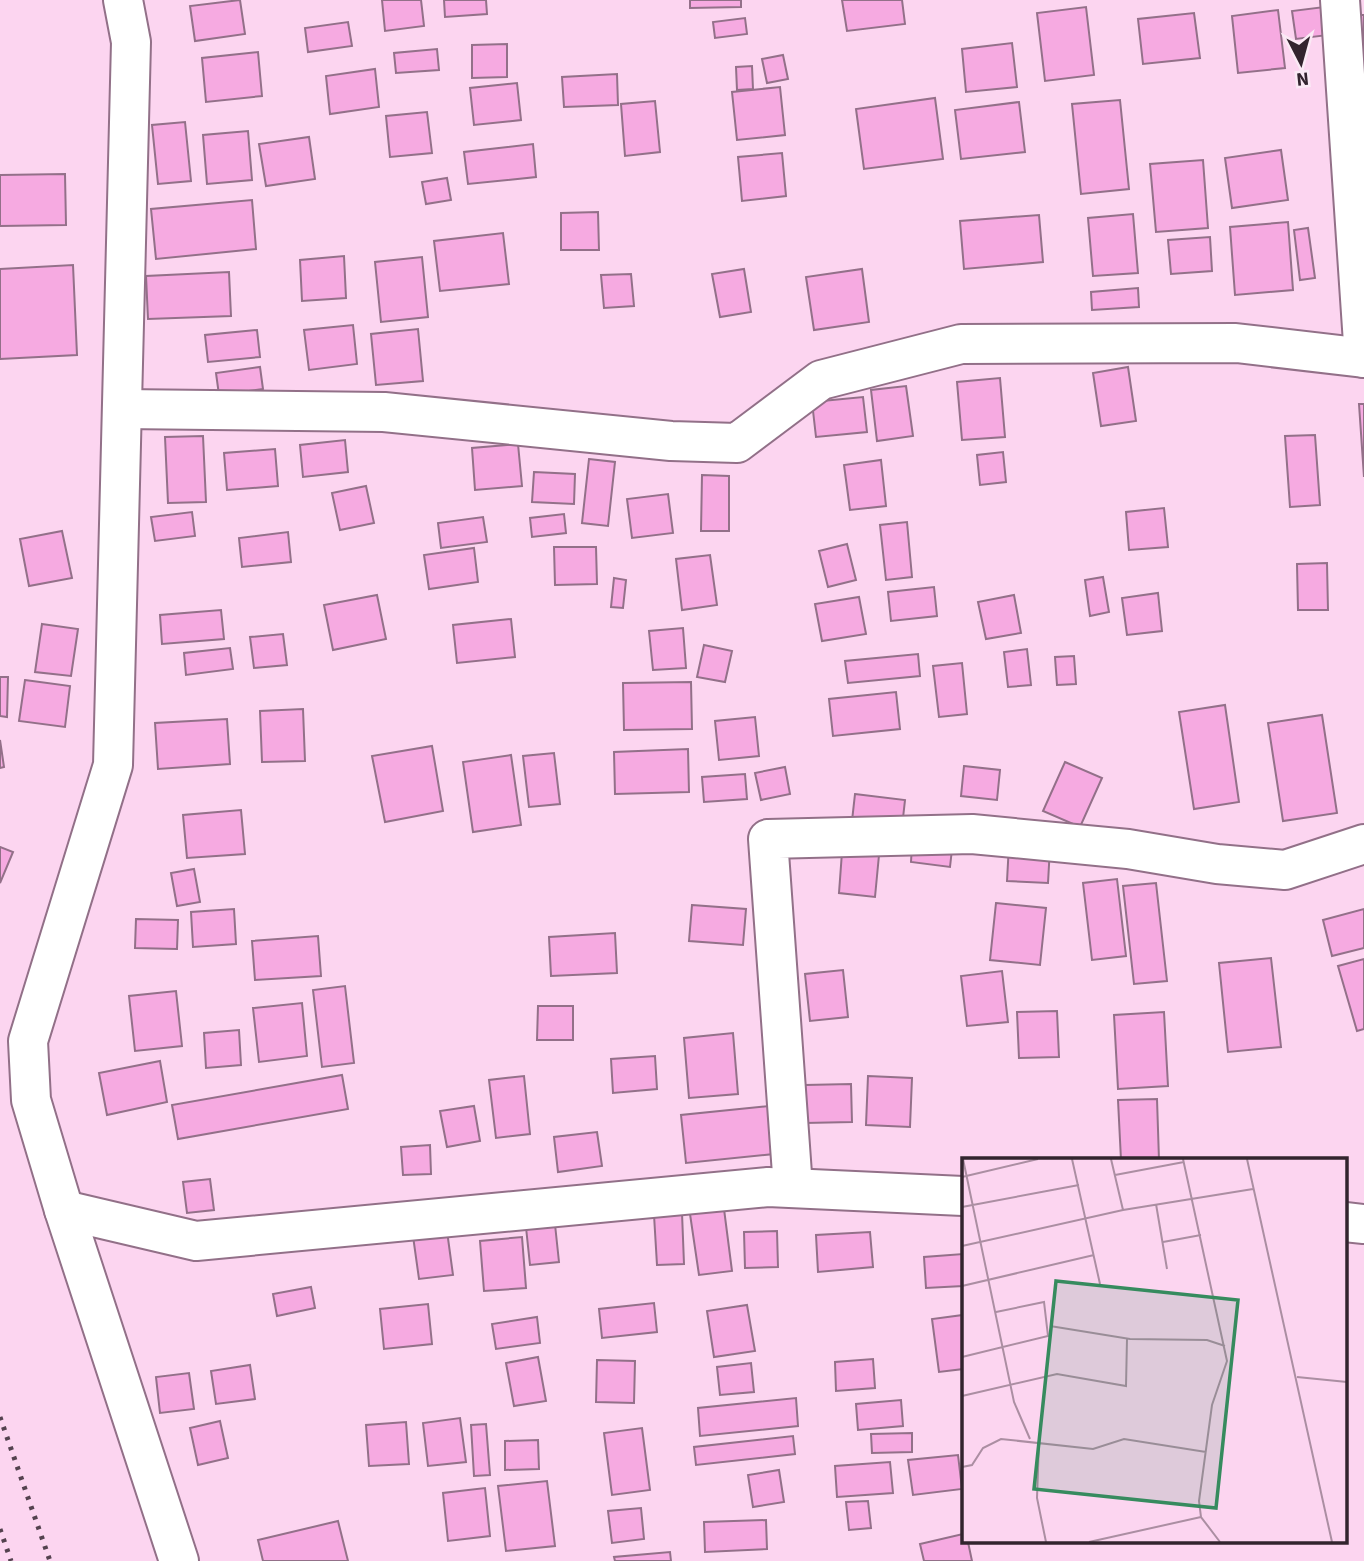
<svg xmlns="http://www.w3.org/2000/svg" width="1364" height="1561" font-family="'Source Sans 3',sans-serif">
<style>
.building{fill:#f6aae1;stroke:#937089;stroke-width:2}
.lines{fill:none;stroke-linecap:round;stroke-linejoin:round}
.minor-casing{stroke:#927088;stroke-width:42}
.minor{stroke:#fff;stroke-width:38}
.rail{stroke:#54424f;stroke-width:5;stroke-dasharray:3.5 7;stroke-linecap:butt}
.inset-road{fill:none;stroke:#ab8ea2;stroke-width:2}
.view{fill:#368b5e;fill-opacity:0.15;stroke:#368b5e;stroke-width:3.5}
.inset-edge{fill:none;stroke:#32242e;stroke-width:3.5}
</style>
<rect width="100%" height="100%" fill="#fcd5f0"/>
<g class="building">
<path d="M240 0 245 34 195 41 190 6Z"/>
<path d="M382 0H421L424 26 385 31Z"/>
<path d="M444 0H486L487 14 445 17Z"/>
<path d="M690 0H741V7L690 8Z"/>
<path d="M842 0H902L905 24 847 31Z"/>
<path d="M1086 7 1094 75 1045 81 1037 13Z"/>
<path d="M1324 7 1328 35 1296 39 1292 11Z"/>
<path d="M1278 10 1285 68 1238 73 1232 16Z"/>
<path d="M1194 13 1200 58 1143 64 1138 19Z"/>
<path d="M1356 15H1364V64L1359 65Z"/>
<path d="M745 18 747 34 715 38 713 22Z"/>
<path d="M348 22 352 46 308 52 305 28Z"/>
<path d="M1012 43 1017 87 966 92 962 49Z"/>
<path d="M507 44V77L472 78V45Z"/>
<path d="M437 49 439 70 396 73 394 53Z"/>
<path d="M258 52 262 96 206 102 202 58Z"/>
<path d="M783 55 788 79 767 83 762 59Z"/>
<path d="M752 66 753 89 737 90 736 67Z"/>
<path d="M375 69 379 107 330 114 326 76Z"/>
<path d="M617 74 618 105 564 107 562 77Z"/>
<path d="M517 83 521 120 474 125 470 88Z"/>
<path d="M780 87 785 135 737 140 732 92Z"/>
<path d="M935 98 943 159 864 169 856 109Z"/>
<path d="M1120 100 1129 189 1081 194 1072 104Z"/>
<path d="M655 101 660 152 625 156 621 104Z"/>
<path d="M1019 102 1025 152 961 159 955 110Z"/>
<path d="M427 112 432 153 390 157 386 116Z"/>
<path d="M185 122 191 181 158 184 152 125Z"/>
<path d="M248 131 252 180 207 184 203 135Z"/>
<path d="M309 137 315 179 266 186 259 144Z"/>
<path d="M533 144 536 177 468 184 464 152Z"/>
<path d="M1281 150 1288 200 1232 208 1225 158Z"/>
<path d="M782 153 786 196 742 201 738 157Z"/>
<path d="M1203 160 1208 228 1156 232 1150 164Z"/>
<path d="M65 174 66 225 0 226V175Z"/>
<path d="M447 178 451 200 426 204 422 182Z"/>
<path d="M252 200 256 249 156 259 151 209Z"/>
<path d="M598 212 599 250H561V213Z"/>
<path d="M1133 214 1138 273 1093 276 1088 218Z"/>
<path d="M1039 215 1043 262 964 269 960 221Z"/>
<path d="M1288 222 1293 290 1235 295 1230 227Z"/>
<path d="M1308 228 1315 278 1300 280 1294 230Z"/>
<path d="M503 233 509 284 440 291 434 241Z"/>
<path d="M1210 237 1212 271 1171 274 1168 240Z"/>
<path d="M344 256 346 298 302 301 300 260Z"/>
<path d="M422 257 428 317 381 322 375 262Z"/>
<path d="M73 265 77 355 0 359V269Z"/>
<path d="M744 269 751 312 720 317 712 274Z"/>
<path d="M862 269 869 322 814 330 806 277Z"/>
<path d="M229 272 231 316 148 319 146 276Z"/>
<path d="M631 274 634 306 604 308 601 275Z"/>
<path d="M1138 288 1139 307 1092 310 1091 292Z"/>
<path d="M353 325 357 364 309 370 304 330Z"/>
<path d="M418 329 423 381 376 385 371 334Z"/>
<path d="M257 330 260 357 208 362 205 335Z"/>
<path d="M260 367 263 389 219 395 216 373Z"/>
<path d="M1128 367 1136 421 1101 426 1093 373Z"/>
<path d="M1000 378 1005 437 962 440 957 382Z"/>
<path d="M906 386 913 436 877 441 871 390Z"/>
<path d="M863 397 867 432 816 437 812 402Z"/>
<path d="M1359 404H1364V477Z"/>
<path d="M1315 435 1320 505 1290 507 1285 436Z"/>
<path d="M203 436 206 502 168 503 165 437Z"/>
<path d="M345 440 348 472 303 477 300 445Z"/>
<path d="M518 444 522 486 475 490 472 448Z"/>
<path d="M275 449 278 486 227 490 224 453Z"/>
<path d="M1003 452 1006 482 980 485 977 455Z"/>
<path d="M589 459 615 462 608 526 582 523Z"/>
<path d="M881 460 886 506 850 510 844 465Z"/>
<path d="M534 472 575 474 574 504 532 502Z"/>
<path d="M702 475 729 476V531H701Z"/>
<path d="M366 486 374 523 340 530 332 493Z"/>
<path d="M668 494 673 533 632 538 627 499Z"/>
<path d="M1164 508 1168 547 1129 550 1126 512Z"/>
<path d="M192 512 195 536 155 541 151 517Z"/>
<path d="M564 514 566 533 532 537 530 518Z"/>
<path d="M483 517 487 542 441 548 438 523Z"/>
<path d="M907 522 912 577 886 580 880 525Z"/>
<path d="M62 531 72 578 29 586 20 539Z"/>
<path d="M288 532 291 562 242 567 239 538Z"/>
<path d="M847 544 856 580 828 587 819 551Z"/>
<path d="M554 547H596L597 584 555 585Z"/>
<path d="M474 548 478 582 429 589 424 555Z"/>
<path d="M710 555 717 605 682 610 676 559Z"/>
<path d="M1327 563 1328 610H1298L1297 564Z"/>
<path d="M1103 577 1109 612 1090 616 1085 580Z"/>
<path d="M614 578 626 580 623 608 611 607Z"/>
<path d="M934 587 937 616 891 621 888 592Z"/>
<path d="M1158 593 1162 631 1127 635 1122 598Z"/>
<path d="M377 595 386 639 333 650 324 605Z"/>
<path d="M1014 595 1021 633 986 639 978 602Z"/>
<path d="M859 597 866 634 822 641 815 604Z"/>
<path d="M221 610 224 639 162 644 160 615Z"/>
<path d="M511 619 515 657 457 663 453 625Z"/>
<path d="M42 624 78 629 71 676 35 672Z"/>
<path d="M683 628 686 668 653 670 649 631Z"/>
<path d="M283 634 287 665 254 668 250 637Z"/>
<path d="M704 645 732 651 725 682 697 677Z"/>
<path d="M230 648 233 669 186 675 184 653Z"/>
<path d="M1027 649 1031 685 1008 687 1004 652Z"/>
<path d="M918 654 920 676 848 683 845 661Z"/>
<path d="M1074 656 1076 684 1057 685 1055 657Z"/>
<path d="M962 663 967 714 939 717 933 666Z"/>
<path d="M0 677H8L7 717 0 716Z"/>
<path d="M25 680 70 686 65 727 19 721Z"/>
<path d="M691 682 692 729 624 730 623 683Z"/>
<path d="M896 692 900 729 833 736 829 699Z"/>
<path d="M1225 705 1239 802 1194 809 1179 712Z"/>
<path d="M303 709 305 761 262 762 260 711Z"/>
<path d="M1322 715 1337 813 1283 821 1268 723Z"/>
<path d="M755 717 759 756 719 760 715 721Z"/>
<path d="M227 719 230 764 158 769 155 723Z"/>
<path d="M0 740 4 767 0 768Z"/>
<path d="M432 746 443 811 385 822 372 756Z"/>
<path d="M688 749 689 792 615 794 614 752Z"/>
<path d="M554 753 560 804 529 807 523 756Z"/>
<path d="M511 755 521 825 473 832 463 762Z"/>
<path d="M1065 762 1102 778 1080 827 1043 811Z"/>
<path d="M964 766 1000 770 997 800 961 796Z"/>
<path d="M785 767 790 794 761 800 755 773Z"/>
<path d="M745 774 747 799 704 802 702 777Z"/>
<path d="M855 794 905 800 902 827 852 821Z"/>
<path d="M241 810 245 854 187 858 183 815Z"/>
<path d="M912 844 952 849 950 867 911 862Z"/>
<path d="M1009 844 1050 847 1048 883 1007 881Z"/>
<path d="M0 847 13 852 0 883Z"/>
<path d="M842 852 879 855 875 897 839 893Z"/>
<path d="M194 869 200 902 177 906 171 873Z"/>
<path d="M1117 879 1126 956 1092 960 1083 883Z"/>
<path d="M1156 883 1167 981 1134 984 1123 886Z"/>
<path d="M996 903 1046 908 1040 965 990 960Z"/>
<path d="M692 905 746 909 743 945 689 941Z"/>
<path d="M234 909 236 944 193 947 191 912Z"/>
<path d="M1364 909V948L1332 956 1323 920Z"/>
<path d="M136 919 178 920 177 949 135 948Z"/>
<path d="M615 933 617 973 551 976 549 937Z"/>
<path d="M318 936 321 976 255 980 252 941Z"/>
<path d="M1271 958 1281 1047 1228 1052 1219 963Z"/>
<path d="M1364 959V1029L1357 1031 1338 966Z"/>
<path d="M843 970 848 1017 810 1021 805 974Z"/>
<path d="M1002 971 1008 1022 967 1026 961 976Z"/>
<path d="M345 986 354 1063 322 1067 313 990Z"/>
<path d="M176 991 182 1046 135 1051 129 996Z"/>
<path d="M302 1003 307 1056 259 1062 253 1008Z"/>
<path d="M538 1006H573V1040H537Z"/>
<path d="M1057 1011 1059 1057 1019 1058 1017 1012Z"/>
<path d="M1164 1012 1168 1086 1118 1089 1114 1015Z"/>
<path d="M239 1030 241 1065 206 1068 204 1033Z"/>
<path d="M733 1033 738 1094 689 1098 684 1038Z"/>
<path d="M655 1056 657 1089 613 1093 611 1059Z"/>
<path d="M160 1061 167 1102 107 1115 99 1073Z"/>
<path d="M342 1075 348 1109 178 1139 172 1105Z"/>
<path d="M524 1076 530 1134 496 1138 489 1080Z"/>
<path d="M868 1076 912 1078 910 1127 866 1125Z"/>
<path d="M851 1084 852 1122 805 1123V1085Z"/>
<path d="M1157 1099 1159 1160H1121L1118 1100Z"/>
<path d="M474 1106 480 1141 447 1147 440 1111Z"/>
<path d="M769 1106 774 1154 686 1163 681 1115Z"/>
<path d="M597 1132 602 1166 558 1172 554 1137Z"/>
<path d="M430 1145 431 1174 403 1175 401 1147Z"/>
<path d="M210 1179 214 1210 187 1213 183 1182Z"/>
<path d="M724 1209 732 1271 699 1275 690 1214Z"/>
<path d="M682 1213 684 1264 657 1265 654 1215Z"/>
<path d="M554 1215 559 1262 530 1265 525 1218Z"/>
<path d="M447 1231 453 1275 419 1279 413 1236Z"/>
<path d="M777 1231 778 1267 745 1268 744 1232Z"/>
<path d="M870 1232 873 1267 818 1272 816 1235Z"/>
<path d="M522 1237 526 1288 484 1291 480 1241Z"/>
<path d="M963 1254V1286L926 1288 924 1257Z"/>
<path d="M311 1287 315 1308 277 1316 273 1294Z"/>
<path d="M654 1303 657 1332 602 1338 599 1309Z"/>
<path d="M428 1304 432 1344 384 1349 380 1309Z"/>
<path d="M747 1305 755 1351 714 1357 707 1311Z"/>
<path d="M963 1315V1369L939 1372 932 1319Z"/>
<path d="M537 1317 540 1343 496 1349 492 1324Z"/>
<path d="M538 1357 546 1401 514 1406 506 1363Z"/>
<path d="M873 1359 875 1388 836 1391 835 1362Z"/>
<path d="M597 1360 635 1361 634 1403 596 1402Z"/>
<path d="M751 1363 754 1392 720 1395 717 1367Z"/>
<path d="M250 1365 255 1399 216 1404 211 1371Z"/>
<path d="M189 1373 194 1409 160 1413 156 1377Z"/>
<path d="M796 1398 798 1426 700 1436 698 1408Z"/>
<path d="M901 1400 903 1426 858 1430 856 1404Z"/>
<path d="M460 1418 466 1462 428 1466 423 1423Z"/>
<path d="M220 1421 228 1458 198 1465 190 1428Z"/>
<path d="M406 1422 409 1464 369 1466 366 1425Z"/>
<path d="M486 1424 490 1475 474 1476 471 1425Z"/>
<path d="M642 1428 650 1490 612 1495 604 1433Z"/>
<path d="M912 1433V1452L872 1453 871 1434Z"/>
<path d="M793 1436 795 1454 696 1465 694 1447Z"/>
<path d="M538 1440 539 1469 505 1470V1441Z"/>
<path d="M958 1455 962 1489 913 1495 908 1460Z"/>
<path d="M890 1462 893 1493 837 1497 835 1466Z"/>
<path d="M779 1470 784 1502 753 1507 748 1475Z"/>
<path d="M547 1481 555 1546 506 1551 498 1486Z"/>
<path d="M485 1488 490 1536 448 1541 443 1493Z"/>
<path d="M868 1501 871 1528 849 1530 846 1502Z"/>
<path d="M641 1508 644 1539 612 1543 608 1511Z"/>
<path d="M766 1520 767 1549 705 1552 704 1522Z"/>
<path d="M338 1521 348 1561H263L258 1540Z"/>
<path d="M963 1534V1542H968L972 1561H924L920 1544Z"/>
<path d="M670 1552 671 1561H615L614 1557Z"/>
</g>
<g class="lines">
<g class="minor-casing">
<g id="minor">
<path d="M123 0 131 42 113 765 28 1041 31 1100 64 1210 179 1561"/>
<path d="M1340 0 1364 358"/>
<path d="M122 409 384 412 671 441 737 443 821 380 961 344 1236 343 1364 358"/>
<path d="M793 1188 768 839 972 834 1128 849 1217 864 1285 870 1364 844"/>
<path d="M64 1210 196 1241 768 1187 963 1196"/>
<path d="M1345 1222 1364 1224"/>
</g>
</g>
<use href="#minor" class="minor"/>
<g class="rail">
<path d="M0 1417 50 1561"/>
<path d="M0 1529 11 1561"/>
</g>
</g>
<g transform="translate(962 1158)">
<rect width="385" height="385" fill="#fcd5f0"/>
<path class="inset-road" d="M1 1 52 244 68 281M110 1 138 126M149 1 161 52M221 1 265 203 250 247 237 343 239 359 258 384M285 1 370 384M153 17 222 4M0 19 76 1M194 46 205 111M0 49 117 27M201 84 239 77M0 88 161 52 291 31M0 128 132 97M88 168 168 181 245 182 263 188M0 199 86 178 82 144 34 154M335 219 385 224M0 238 95 216 164 228 165 181M77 283 75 340 84 384M0 309 10 307 21 290 39 281 131 291 162 281 244 294M127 384 239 359"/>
<path class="view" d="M94 123 276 142 254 350 72 331Z"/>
<rect width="385" height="385" class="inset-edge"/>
</g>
<g transform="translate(1301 63) rotate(174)" stroke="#faeaf5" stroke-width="5" paint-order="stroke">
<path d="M0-5L12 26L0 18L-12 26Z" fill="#32242e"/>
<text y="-10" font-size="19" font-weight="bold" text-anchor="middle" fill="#32242e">N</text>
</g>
</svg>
